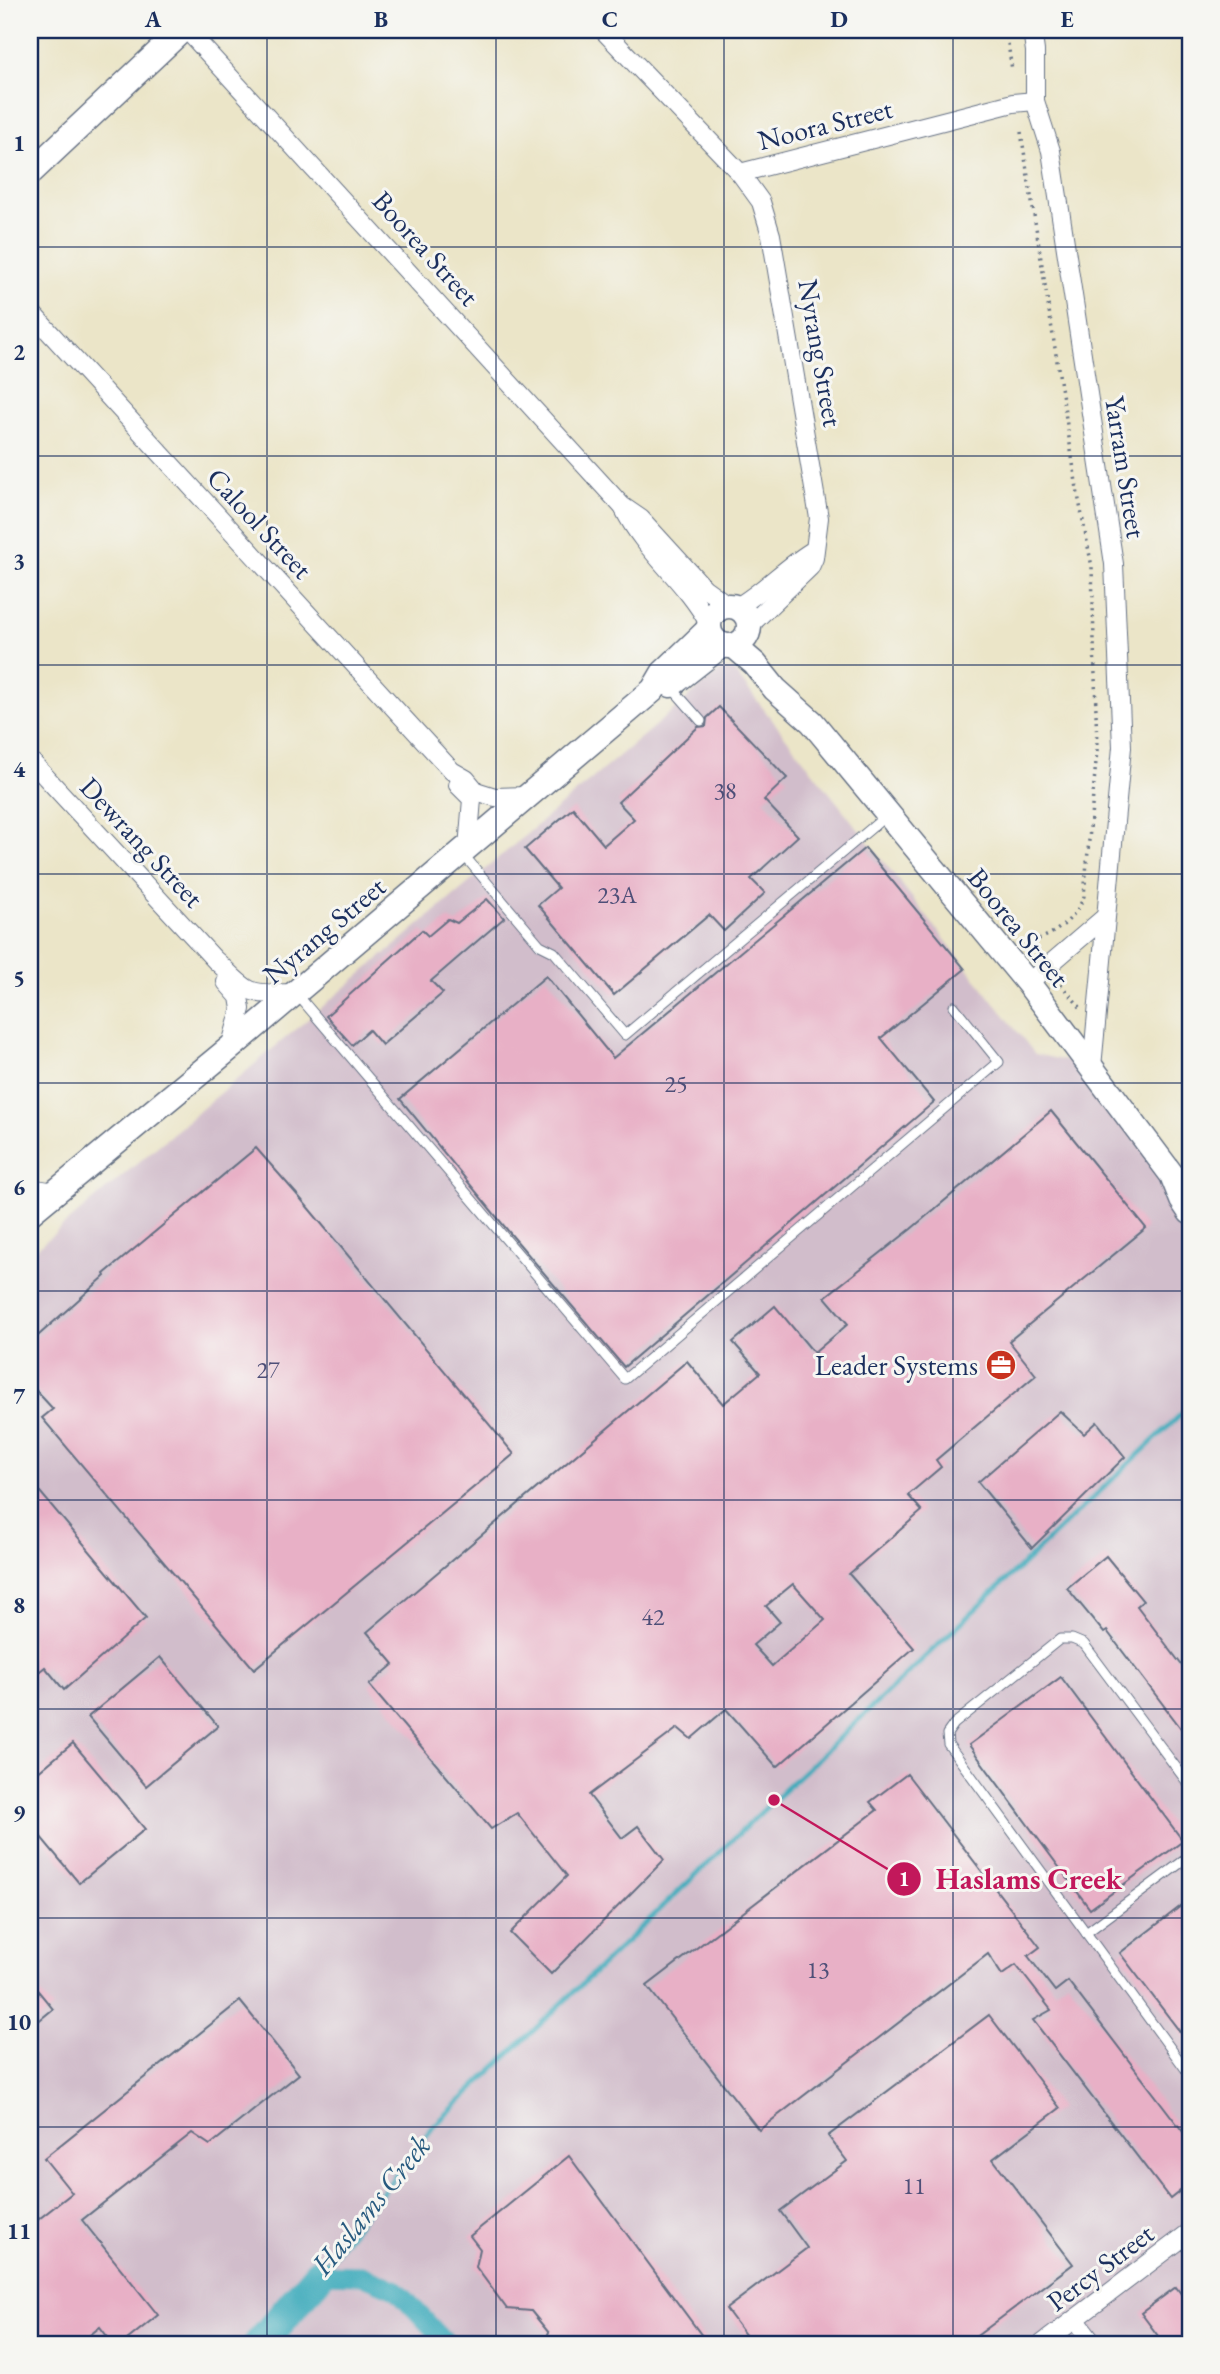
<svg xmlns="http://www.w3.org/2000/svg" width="1220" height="2374" font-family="'EB Garamond',serif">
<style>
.industrial{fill:#d1bdcb}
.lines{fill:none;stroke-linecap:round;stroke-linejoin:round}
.stream{stroke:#3caabb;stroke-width:5}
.canal{stroke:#3caabb;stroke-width:19}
.river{stroke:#3caabb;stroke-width:33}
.building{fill:#e8b0c6;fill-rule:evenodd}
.lane-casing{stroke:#646f83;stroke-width:11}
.street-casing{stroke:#646f83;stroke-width:20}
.secondary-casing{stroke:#646f83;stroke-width:27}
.path{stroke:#646f83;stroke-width:3.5;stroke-dasharray:2 5;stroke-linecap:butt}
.lane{stroke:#fff;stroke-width:9}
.street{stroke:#fff;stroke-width:18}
.secondary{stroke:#fff;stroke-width:24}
.grid{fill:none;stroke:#1b2f5e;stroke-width:2;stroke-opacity:0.55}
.labels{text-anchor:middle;stroke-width:6;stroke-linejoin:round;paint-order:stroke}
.number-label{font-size:24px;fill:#4e4f78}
.street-label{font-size:28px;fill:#1b2f5e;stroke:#f6f6f2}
.poi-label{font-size:28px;fill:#1b2f5e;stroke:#f6f6f2;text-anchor:end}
.water-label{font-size:30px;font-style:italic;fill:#275a7f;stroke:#f6f6f2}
.leader{fill:none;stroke:#c2185b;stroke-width:2.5}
.callout-dot{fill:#c2185b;stroke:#f6f6f2;stroke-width:2.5}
.mark-label{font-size:21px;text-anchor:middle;font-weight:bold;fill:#fff}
.callout-label{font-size:30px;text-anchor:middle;font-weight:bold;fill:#c2185b;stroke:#f6f6f2;stroke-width:6;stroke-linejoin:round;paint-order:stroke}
.neatline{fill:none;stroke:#1b2f5e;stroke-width:2.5}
.grid-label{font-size:23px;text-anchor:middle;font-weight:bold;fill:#1b2f5e}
</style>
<rect width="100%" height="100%" fill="#f6f6f2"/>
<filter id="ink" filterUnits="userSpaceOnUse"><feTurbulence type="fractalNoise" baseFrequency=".0143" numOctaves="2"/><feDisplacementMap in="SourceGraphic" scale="14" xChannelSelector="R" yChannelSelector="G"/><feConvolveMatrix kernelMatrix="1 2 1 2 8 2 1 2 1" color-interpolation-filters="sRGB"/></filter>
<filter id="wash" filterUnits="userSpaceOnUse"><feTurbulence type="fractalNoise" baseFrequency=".00686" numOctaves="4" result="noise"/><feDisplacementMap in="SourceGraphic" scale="28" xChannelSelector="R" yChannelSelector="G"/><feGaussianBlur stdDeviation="1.57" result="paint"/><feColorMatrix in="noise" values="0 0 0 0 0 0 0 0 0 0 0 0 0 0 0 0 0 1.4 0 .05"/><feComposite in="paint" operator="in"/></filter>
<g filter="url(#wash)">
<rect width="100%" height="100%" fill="#ebe5c8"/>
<path class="industrial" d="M722 669 733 670 1035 1054 1092 1067 1190 1212V2344H30V1254Z"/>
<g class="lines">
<path class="stream" d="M319 2274 433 2127 774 1800 1190 1406"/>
<path class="canal" d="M319 2274 362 2275 397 2290 447 2344"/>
<path class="river" d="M260 2344 319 2274"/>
</g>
<g id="blocks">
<g class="building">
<path d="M719 707 787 778 764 800 798 836 751 879 765 893 724 931 709 915 614 995 538 905 558 888 525 849 573 808 604 845 634 819 618 802 698 727 706 726 707 718Z"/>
<path d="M865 848 965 969 881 1038 934 1102 624 1367 509 1232 400 1099 546 976 613 1058Z"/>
<path d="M487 899 504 918 431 981 443 993 382 1045 369 1030 352 1045 326 1016 422 930 428 936 448 919 457 923Z"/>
<path d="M1051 1111 1146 1228 1009 1341 1036 1375 936 1460 941 1467 908 1495 922 1511 849 1574 914 1648 777 1767 726 1709 691 1739 678 1728 589 1795 622 1838 638 1826 664 1860 551 1974 510 1933 567 1876 517 1813 491 1829 369 1685 394 1664 367 1632 687 1361 723 1404 760 1373 733 1342 775 1306 814 1353 848 1324 825 1297 911 1229ZM793 1584 825 1620 772 1666 753 1645 780 1622 766 1606Z"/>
<path d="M256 1148 300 1198 514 1454 254 1669 42 1418 53 1409 30 1384V1343L105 1276 104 1274Z"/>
<path d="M1060 1411 1084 1434 1097 1422 1125 1457 1032 1548 978 1482Z"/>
<path d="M30 1480 146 1618 64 1690 45 1667 30 1679Z"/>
<path d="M1106 1556 1143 1601 1137 1606 1190 1676V1740L1107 1631 1104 1633 1067 1588Z"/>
<path d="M160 1657 218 1726 146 1786 88 1717Z"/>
<path d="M1061 1677 1183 1841 1090 1909 969 1745Z"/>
<path d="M73 1743 145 1829 79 1883 30 1824V1779Z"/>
<path d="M907 1774 1040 1947 1028 1956 1055 1991 1068 1981 1190 2141V2183L1170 2199 1033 2020 1051 2010 1016 1965 1002 1975 988 1954 759 2130 647 1986 877 1810 870 1802Z"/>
<path d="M1190 1899V2045L1120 1953Z"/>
<path d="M30 1981 53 2009 30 2028Z"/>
<path d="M240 2001 299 2074 210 2145 192 2133 82 2220 158 2315 122 2344H113L100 2327 79 2344H30V2226L72 2193 44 2158Z"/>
<path d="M989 2015 1060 2108 993 2159 1073 2264 966 2344H752L726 2309 807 2248 780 2211 847 2161 828 2136Z"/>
<path d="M569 2156 708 2344H544L549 2333 531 2311 507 2309 476 2267 480 2249 470 2236Z"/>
<path d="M1176 2287 1190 2306V2344H1164L1141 2313Z"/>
</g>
</g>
</g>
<g filter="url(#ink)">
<use href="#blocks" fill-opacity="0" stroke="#646f83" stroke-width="2"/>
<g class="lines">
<g class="lane-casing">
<g id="lane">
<path d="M672 688 701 721"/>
<path d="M462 853 540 945 554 952 625 1035 887 815"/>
<path d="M296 993 625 1379 999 1062 954 1006"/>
<path d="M1190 1786 1084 1644 1072 1639H1060L954 1724 947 1734 948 1744 1190 2075"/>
<path d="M1086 1933 1190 1856"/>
</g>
</g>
<g class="street-casing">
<g id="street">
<path d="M187 30 622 506 641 519 704 588 729 606"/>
<path d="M603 30 740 173 1013 103 1035 101"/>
<path d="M1032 30 1035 51V101L1051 151 1114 564 1122 747 1092 1067"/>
<path d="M740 173 761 202 771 235 819 518 814 558 810 567 750 625"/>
<path d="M30 311 452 771 466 779 476 791 495 797 528 796"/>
<path d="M624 509C645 552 686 581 709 624"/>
<path d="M737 607C765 591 786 566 814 550"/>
<path d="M30 760 215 960C226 969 237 984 250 990 263 996 281 993 295 993"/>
<path d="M458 785 472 799 468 848"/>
<path d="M226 982 239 997 241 1009 230 1048"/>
<path d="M1028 983 1105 917"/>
<path d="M30 1188 55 1192"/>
<path d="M1075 2319 1094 2344"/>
<path d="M1042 2344 1190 2232"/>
</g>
</g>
<g class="secondary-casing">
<g id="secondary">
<path d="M30 173 182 30"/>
<circle cx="729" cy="626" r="20"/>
<path d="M734 646 755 664 775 689 812 722 1028 983 1172 1175 1182 1200 1190 1212"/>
<path d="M671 685 722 645"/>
<path d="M30 1213 230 1048 653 690 663 673 709 629"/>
</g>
</g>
<g class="path">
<path d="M1006 30 1012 70"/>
<path d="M1021 132 1078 495 1092 567 1097 750 1084 896C1076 918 1053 938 1029 941L1037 953"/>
<path d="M1056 979 1081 1008"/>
</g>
<use href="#lane" class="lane"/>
<use href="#street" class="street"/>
<use href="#secondary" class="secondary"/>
</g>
</g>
<path class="grid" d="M267 30V2344M496 30V2344M724 30V2344M953 30V2344M30 247H1190M30 456H1190M30 665H1190M30 874H1190M30 1083H1190M30 1291H1190M30 1500H1190M30 1709H1190M30 1918H1190M30 2127H1190"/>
<defs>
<g id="office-disc" transform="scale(1.575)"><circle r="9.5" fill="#c8321e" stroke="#f6f6f2"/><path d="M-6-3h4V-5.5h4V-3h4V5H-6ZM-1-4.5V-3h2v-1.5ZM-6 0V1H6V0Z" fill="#fff"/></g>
</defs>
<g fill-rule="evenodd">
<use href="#office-disc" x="1001" y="1365"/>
</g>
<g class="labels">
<g class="number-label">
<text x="725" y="799">38</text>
<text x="617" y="903">23A</text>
<text x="676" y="1092">25</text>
<text x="268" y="1378">27</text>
<text x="653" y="1625">42</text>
<text x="818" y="1978">13</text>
<text x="914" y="2194">11</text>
</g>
<g class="street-label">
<text transform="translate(825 124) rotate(-14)" y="10">Noora Street</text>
<text transform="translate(426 248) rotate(48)" y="10">Boorea Street</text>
<text transform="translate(821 353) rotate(80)" y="10">Nyrang Street</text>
<text transform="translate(1126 467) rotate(81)" y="10">Yarram Street</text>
<text transform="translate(260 523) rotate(47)" y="10">Calool Street</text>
<text transform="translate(142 842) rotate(47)" y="10">Dewrang Street</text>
<text transform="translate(1019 927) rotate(51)" y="10">Boorea Street</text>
<text transform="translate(324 930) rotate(-40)" y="10">Nyrang Street</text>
<text transform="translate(1100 2267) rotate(-37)" y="10">Percy Street</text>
</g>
<g class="poi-label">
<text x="978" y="1375">Leader Systems</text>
</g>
<g class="water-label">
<text transform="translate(371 2205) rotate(-51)" y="10">Haslams Creek</text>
</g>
</g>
<path class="leader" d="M774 1800L904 1879"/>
<g class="callout-dot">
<circle cx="774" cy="1800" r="7"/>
<circle cx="904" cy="1879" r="18"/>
</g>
<g class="mark-label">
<text x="904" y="1886">1</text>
</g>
<g class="callout-label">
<text x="1029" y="1889">Haslams Creek</text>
</g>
<rect width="1220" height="2374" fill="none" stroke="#f6f6f2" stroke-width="77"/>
<rect x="38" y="38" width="1144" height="2298" class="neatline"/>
<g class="grid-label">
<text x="153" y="27">A</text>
<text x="381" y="27">B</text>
<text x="610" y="27">C</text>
<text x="839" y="27">D</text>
<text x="1067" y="27">E</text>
<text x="19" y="151">1</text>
<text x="19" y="360">2</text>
<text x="19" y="569">3</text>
<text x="19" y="777">4</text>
<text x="19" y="986">5</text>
<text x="19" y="1195">6</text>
<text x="19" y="1404">7</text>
<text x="19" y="1613">8</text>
<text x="19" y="1821">9</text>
<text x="19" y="2030">10</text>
<text x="19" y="2239">11</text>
</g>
</svg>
